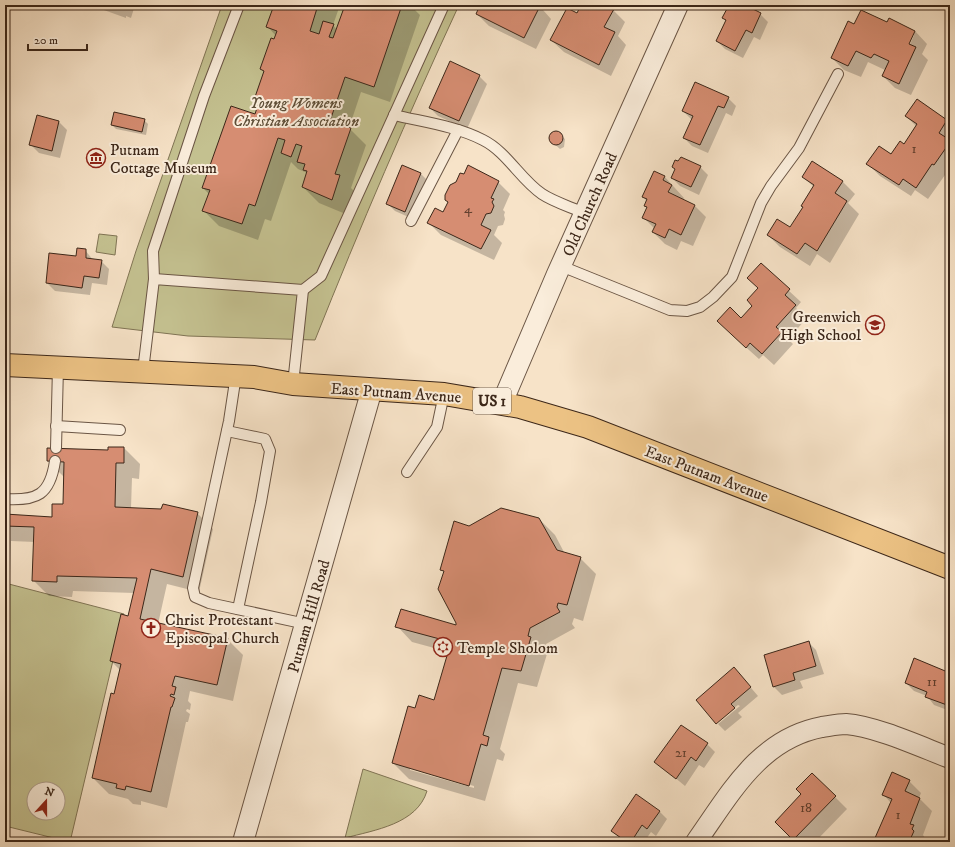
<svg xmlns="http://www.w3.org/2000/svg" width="955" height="847" font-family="'IM FELL DW Pica',serif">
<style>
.green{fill:#c4c190;stroke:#807454;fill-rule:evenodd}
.shadow{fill:#0003;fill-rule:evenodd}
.building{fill:#d68d72;stroke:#3c2719}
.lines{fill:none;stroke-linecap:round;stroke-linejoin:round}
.service-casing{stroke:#6b5645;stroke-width:12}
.minor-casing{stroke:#6b5645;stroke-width:22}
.primary-casing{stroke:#3c2719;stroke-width:24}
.service{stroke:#faeddb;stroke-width:10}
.minor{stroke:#faeddb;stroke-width:20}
.primary{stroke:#ecc284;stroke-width:22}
.labels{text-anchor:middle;stroke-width:4;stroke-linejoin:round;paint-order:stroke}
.number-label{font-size:14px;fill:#62402f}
.shield{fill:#faeddb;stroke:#756253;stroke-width:1}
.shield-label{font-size:15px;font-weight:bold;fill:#3c2719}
.park-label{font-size:16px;font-style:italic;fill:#5e4e37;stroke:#faeddb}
.poi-label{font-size:16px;fill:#3c2719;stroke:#faeddb;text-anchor:start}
.street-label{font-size:16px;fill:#3c2719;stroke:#faeddb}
</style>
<rect width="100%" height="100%" fill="#f7e3c8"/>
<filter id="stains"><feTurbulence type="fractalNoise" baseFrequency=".005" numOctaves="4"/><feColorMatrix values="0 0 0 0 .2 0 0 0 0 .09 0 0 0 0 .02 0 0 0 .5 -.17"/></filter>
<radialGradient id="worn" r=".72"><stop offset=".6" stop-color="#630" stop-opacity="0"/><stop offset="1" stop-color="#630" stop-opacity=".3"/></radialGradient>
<g class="green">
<path d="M222 5H459C408 115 360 227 315 340L188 336 112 327 136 251Z"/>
<path d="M99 234 117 236 115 255 96 252Z"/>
<path d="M5 583 124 614 70 842 5 826ZM34 789H58V813H34Z"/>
<path d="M363 769 427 791C417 824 375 830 345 838Z"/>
</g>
<g class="shadow">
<path d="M90 5H135L131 18 126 16V18Z"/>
<path d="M275 5H340L333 25 337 30 346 5H410L420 15 390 102 361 92 349 128 366 145 351 188 355 192 348 215 319 203 303 187 307 173 298 169 291 162 271 221 265 219 258 240 219 226 203 210 209 194 203 188 255 115 260 101 256 97 264 72 261 69 276 36 268 27Z"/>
<path d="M481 5H545L543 10 551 19 536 49 489 26 477 14Z"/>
<path d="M582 5H604L613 10 625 22 618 36 626 45 611 76 564 52 551 40 577 14Z"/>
<path d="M730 5H743L760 14 768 22 760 40 754 37 743 58 725 49 717 41 726 21 723 18Z"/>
<path d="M889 20 915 31 927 44 922 54 928 60 911 95 895 88 883 76 885 70 868 62 861 77 844 70 832 58 855 25 887 23ZM912 35H914L908 49 906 48Z"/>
<path d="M479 76 487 84 467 129 438 116 430 108Z"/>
<path d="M728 98 736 106 732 116 726 113 708 153 692 146 684 138 692 120 683 111Z"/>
<path d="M917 101 950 125V172L947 177 945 175 928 199 915 190 911 196 880 176 868 164 891 156 904 145 917 127 906 116Z"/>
<path d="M38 117 59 122 67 130 60 158 39 153 31 145Z"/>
<path d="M144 120 148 124 146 135 116 129 112 125Z"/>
<path d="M555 132 565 139 564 147 560 149 551 141 549 138 552 133Z"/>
<path d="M403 166 421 174 429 182 413 219 395 211 387 203Z"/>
<path d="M673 167H700L708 175 699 195 680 186 672 178 676 170Z"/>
<path d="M664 176 684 198 683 200 694 205 706 217 693 246 681 241 677 250 665 244 653 232 655 229 643 217 647 208 645 206 647 201 643 197Z"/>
<path d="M803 177 843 182 855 194 848 203 859 214 830 263 817 254 810 266 780 247 768 235 790 228 804 207 814 187Z"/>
<path d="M498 182 510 194 503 210 505 212 504 215 505 219 503 225 498 226 494 235 502 243 494 260 441 235 429 223Z"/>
<path d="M85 250 93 260 101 261 109 269 107 285 92 283 90 295 55 291 47 283Z"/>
<path d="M761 265 801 302 796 308 807 318 788 339 793 344 774 365 763 355 759 359 730 333 754 306 759 288Z"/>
<path d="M124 448 140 464 139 479 132 478 131 508 197 513 213 529 199 592 167 584 158 624 227 639 243 655 233 701 190 691 188 701 191 704 190 710 187 709 186 711 190 714 188 722H186L167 808 141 801V805L133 804 128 799 109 794 93 778 120 670 111 661 128 617 134 593 73 591 72 597 49 596 33 580 35 542 11 541 10 578H5V516L53 518 64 505V477L48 461Z"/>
<path d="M539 519 555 535 565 554 580 558 596 574 583 621 574 618 572 624 575 628 546 644 544 651 547 654 537 687 518 683 500 749 505 754 503 761 497 759 485 801 409 779 393 763 416 710 435 701 449 652 412 642 397 626H456L457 622 444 572 441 569 470 527ZM410 768 474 786V788L410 770Z"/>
<path d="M808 642 816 650 824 674 800 681 803 688 782 695 774 687 765 656Z"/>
<path d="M734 668 758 696 738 713 742 717 725 731 718 724 740 706 738 705 716 722Z"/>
<path d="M950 674V711L934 705 927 696 914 691 906 683Z"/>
<path d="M707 744 715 752 704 768 699 765 685 786 656 762Z"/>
<path d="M812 774 847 809 815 842H797L776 822 803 794Z"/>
<path d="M909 781 921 793 919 798 932 811 923 835 925 838 924 842H880L876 838 891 803 883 794Z"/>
<path d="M659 811 667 819 656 836 651 832 644 842H624L612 831Z"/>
</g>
<g class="building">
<path d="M274 5H318L310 31 319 34 323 21 334 24 329 37 333 38 345 5H402L374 87 345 77 330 121 351 128 335 174 340 175 332 200 302 187 307 171 303 170 305 164 297 162 302 146 296 144 291 157 281 153 285 140 278 138 255 206 249 204 242 224 202 211 210 190 202 188 231 106 255 114 260 99 255 97 264 71 260 69 271 38 274 39 277 31 266 27Z"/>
<path d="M480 5H538L540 6 524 38 476 14Z"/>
<path d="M581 5H606L614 9 604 27 615 32 599 65 550 40 567 8 577 13Z"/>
<path d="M729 5H745L761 13 752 33 746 30 735 51 716 41 726 20 722 18Z"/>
<path d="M861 10 887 22 889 18 915 31 909 44 916 47 899 84 882 76 889 61 874 54 871 58 856 51 848 66 831 58 848 21 854 24Z"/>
<path d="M450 61 480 75 459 121 429 108Z"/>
<path d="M695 82 729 97 724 108 718 106 700 145 683 138 693 116 682 111Z"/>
<path d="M917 99 947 120 939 133 950 140V142L934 165 932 164 916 188 903 179 899 185 866 164 879 146 891 154 900 141 904 144 917 124 905 116Z"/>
<path d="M114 112 145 119 142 132 111 125Z"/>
<path d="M37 115 59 121 52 151 29 145Z"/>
<circle cx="556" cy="138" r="7"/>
<path d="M681 157 701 166 691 187 671 178 675 169 672 167 675 160 678 161Z"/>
<path d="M812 161 843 181 835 193 847 201 817 251 805 243 797 254 767 235 777 219 790 227 803 207 801 206 814 185 802 177Z"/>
<path d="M402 165 421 173 405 212 386 204Z"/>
<path d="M468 165 499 181 491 198 494 199 492 202 494 206 491 213 486 214 481 225 491 230 481 249 427 223 435 208 443 212 448 202 445 200V195L450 185 456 182 460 173 464 174Z"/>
<path d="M654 171 665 176 663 180 672 185 668 192 695 205 681 235 669 229 665 238 652 232 656 224 642 218 647 207 644 206 647 199 642 197Z"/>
<path d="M77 248 86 249V258L102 260 99 278 84 276 82 288 46 283 49 253 76 256Z"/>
<path d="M761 263 790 289 785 295 796 305 776 327 782 332 762 354 750 343 746 348 717 321 730 307 741 318 752 306 747 300 758 288 747 278Z"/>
<path d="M108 447H124V463H116L115 507 161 509 163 504 198 512 183 577 151 569 140 619 228 638 217 685 175 676 172 686 176 687 174 695 171 694 170 696 175 698 172 707H171L151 792 126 786 125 790 116 788 117 784 92 778 111 693 114 694 121 664 110 661 121 614 128 616 137 578 57 576V582L32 581 34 527 5 526V514L52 517V504H63L64 462 47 461V448L108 450Z"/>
<path d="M501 508 539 518 557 550 581 557 567 605 558 603 557 607 560 612 530 628 528 636 531 637 521 671 502 668 483 735 489 737 487 746 481 744 469 786 392 763 408 706 415 708 419 695 434 700 451 642 395 627 401 609 456 625V623L438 589 444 571 440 570 454 521 469 526Z"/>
<path d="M809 641 816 666 793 673 795 680 773 687 764 655Z"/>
<path d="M914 658 950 673V696L947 705 925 697 927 692 905 683Z"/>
<path d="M734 667 751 687 731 704 735 708 716 724 696 700Z"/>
<path d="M681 725 708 743 696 761 691 757 676 779 654 762Z"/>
<path d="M892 772 910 780 905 791 920 798 910 824 914 825 912 829 914 831 909 842H884L875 838 892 799 882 795Z"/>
<path d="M812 773 836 796 793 840 775 822 801 794 796 789Z"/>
<path d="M636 794 660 811 647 829 642 825 631 842H627L611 831Z"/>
</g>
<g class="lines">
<g class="service-casing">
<g id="service">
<path d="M394 115C423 122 456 126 483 140 507 152 520 179 542 194 554 202 571 207 584 213"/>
<path d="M411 221 458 130"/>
<path d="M561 266 670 310 687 311 700 307 713 297 732 277 761 203 771 186 799 148 838 74"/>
<path d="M154 279 153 251 204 96 239 5"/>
<path d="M303 290 321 276 444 5"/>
<path d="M143 371 154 279 303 290 293 384"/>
<path d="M236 375 229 421 193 588 195 597 209 603 306 624"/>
<path d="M56 426 120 430"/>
<path d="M227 431 265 439 270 451 261 502 238 609"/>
<path d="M56 448 58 367"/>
<path d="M407 472 437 427 444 394"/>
<path d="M5 499C37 501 50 495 55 461"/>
</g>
</g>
<g class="minor-casing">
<g id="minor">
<path d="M502 403 557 274 678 5"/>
<path d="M243 842 372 389"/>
<path d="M696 842C730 794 759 739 822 727 829 726 839 724 846 724 875 726 921 747 950 758"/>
</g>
</g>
<g class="primary-casing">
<path id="primary" d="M5 365 254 377 293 384 444 394 520 407 588 427 950 568"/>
</g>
<use href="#service" class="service"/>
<use href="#minor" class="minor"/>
<use href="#primary" class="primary"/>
</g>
<defs>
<g id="museum-ring" transform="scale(1)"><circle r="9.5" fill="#faeddb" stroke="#8f2418" stroke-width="1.5"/><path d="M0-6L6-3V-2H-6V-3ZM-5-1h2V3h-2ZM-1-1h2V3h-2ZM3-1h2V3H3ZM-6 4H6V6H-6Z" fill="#8f2418"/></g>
<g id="school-ring" transform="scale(1)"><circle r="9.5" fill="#faeddb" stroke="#8f2418" stroke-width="1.5"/><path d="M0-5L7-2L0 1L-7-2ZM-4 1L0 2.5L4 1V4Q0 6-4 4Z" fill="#8f2418"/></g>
<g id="church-ring" transform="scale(1)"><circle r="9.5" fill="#faeddb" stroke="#8f2418" stroke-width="1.5"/><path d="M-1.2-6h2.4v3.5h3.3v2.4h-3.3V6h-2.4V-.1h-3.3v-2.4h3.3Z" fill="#8f2418"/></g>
<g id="synagogue-ring" transform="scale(1)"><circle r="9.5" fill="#faeddb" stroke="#8f2418" stroke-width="1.5"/><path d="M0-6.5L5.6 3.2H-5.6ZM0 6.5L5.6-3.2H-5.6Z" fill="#8f2418"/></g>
</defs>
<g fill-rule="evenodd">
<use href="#museum-ring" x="96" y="158"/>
<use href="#school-ring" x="875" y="325"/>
<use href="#church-ring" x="151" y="628"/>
<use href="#synagogue-ring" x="443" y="647"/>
</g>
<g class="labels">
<g class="number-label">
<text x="914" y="153">1</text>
<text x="468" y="213">4</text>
<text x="932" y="686">11</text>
<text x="681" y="757">21</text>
<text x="806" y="812">18</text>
<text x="898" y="819">1</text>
</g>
<rect class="shield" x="473" y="388" width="38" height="26" rx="3"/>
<g class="shield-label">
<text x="492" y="406">US 1</text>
</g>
<g class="park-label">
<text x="296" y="108">Young Womens<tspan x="296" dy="18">Christian Association</tspan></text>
</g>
<g class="poi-label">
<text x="110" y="155">Putnam<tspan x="110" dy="18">Cottage Museum</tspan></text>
<text x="861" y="322" text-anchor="end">Greenwich<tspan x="861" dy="18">High School</tspan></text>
<text x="165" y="625">Christ Protestant<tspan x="165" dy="18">Episcopal Church</tspan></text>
<text x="457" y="653">Temple Sholom</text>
</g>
<g class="street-label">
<text transform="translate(589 204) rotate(-66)" y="6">Old Church Road</text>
<text transform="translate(396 392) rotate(4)" y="6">East Putnam Avenue</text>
<text transform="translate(707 473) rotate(21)" y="6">East Putnam Avenue</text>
<text transform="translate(308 616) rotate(-74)" y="6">Putnam Hill Road</text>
</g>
</g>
<rect width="955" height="847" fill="none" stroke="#f7e3c8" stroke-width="20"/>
<rect x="6" y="6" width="943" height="835" fill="none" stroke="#3c2719" stroke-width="2"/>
<rect x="10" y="10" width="935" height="827" fill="none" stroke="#3c2719"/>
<g transform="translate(46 801) rotate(21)"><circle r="19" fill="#faeddb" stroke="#ae9e8d"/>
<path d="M0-3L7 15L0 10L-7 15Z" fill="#8f2418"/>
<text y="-6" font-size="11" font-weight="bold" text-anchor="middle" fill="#3c2719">N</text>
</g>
<path d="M28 44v6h59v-6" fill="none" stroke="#3c2719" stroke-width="2"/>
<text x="34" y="44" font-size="12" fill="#3c2719" stroke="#faeddb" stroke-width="3" paint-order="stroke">20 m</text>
<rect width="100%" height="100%" filter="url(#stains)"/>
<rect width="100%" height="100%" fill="url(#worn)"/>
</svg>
